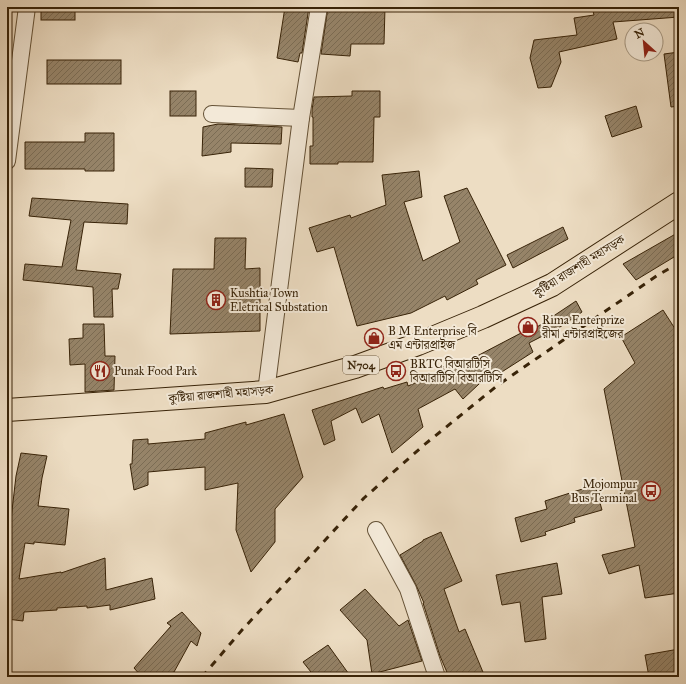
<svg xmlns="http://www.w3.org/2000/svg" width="686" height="684" font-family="'IM FELL Great Primer','Noto Serif Bengali',serif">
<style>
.building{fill:url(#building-hatch);stroke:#382308}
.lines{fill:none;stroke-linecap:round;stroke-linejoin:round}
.minor-casing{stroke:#655237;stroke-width:18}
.trunk-casing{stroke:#382308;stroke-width:24}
.minor{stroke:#f3e9d8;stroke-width:16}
.trunk{stroke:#edddc3;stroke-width:22}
.rail{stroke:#382308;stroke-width:3;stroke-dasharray:7 7;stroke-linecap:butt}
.labels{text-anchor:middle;stroke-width:4;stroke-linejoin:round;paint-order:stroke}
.shield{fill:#f3e9d8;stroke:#705e46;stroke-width:1}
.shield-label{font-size:11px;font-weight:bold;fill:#382308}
.street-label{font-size:12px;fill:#382308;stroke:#f3e9d8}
.poi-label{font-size:12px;fill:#382308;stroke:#f3e9d8;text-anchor:start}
</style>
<defs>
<pattern id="building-hatch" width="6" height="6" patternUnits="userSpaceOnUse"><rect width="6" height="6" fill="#968469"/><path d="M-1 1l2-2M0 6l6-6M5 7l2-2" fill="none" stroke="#7b6c54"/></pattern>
</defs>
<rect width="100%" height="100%" fill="#edddc3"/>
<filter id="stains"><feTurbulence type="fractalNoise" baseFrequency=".005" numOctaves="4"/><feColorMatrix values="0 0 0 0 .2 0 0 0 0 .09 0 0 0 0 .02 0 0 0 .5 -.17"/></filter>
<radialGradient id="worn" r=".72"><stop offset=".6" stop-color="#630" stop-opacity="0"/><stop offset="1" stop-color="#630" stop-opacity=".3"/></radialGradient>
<g class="building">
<rect x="41" y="7" width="34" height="13"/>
<path d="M285 7H309L302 53H300L298 62 277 58Z"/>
<path d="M328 7H385L384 44H351L350 56 321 54Z"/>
<path d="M592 7H617V9L642 7H679V17L613 22 617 39 559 52 561 62 551 87 538 88 530 58 534 40 577 35 574 18 594 15Z"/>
<path d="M679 52V106L671 107 664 54Z"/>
<rect x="47" y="60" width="74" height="24"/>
<rect x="170" y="91" width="26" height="25"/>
<path d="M352 91H380V117H374L373 162H338V164H310V146H313V117H312V110L314 97 352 96Z"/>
<path d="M636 106 642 127 612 137 605 116Z"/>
<path d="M218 124 282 127 281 144 231 143V152L202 156 203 127Z"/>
<path d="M85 133H114V171H85V169H25V142H85Z"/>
<path d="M245 168 273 169 272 187H245Z"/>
<path d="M419 171 422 197 404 202 423 261 460 242 444 196 467 188 506 265 476 280 478 284 447 300 445 296 411 313 357 326 334 247 317 252 309 228 350 215 351 218 386 205 382 175Z"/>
<path d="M32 198 128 204 127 224 84 222 76 270 121 274 118 289H112L113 317H94L93 287 23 280 25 264 62 267 71 220 29 216Z"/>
<path d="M563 227 568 239 513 268 507 255Z"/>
<path d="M679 232V254L636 280 623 264Z"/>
<path d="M215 238H246L245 269 260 268V331L170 334 173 269H214Z"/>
<path d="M576 301 582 312 560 327 529 343 533 352 497 375 494 370 463 399 455 389 418 409 423 427 392 453 379 414 362 423 356 408 331 421 335 440 324 445 312 410 383 387 384 389 407 382 408 386 439 373 440 368 457 362 459 368 479 355 523 332 525 335Z"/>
<path d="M663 310 679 335V593L645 598 639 565 609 574 602 555 635 547 604 389 635 363 621 337Z"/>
<path d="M83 324H104L105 356H115L114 390 85 392V364L70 365 69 339 83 338Z"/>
<path d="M284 414 303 477 275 509V542L251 572 236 530 238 483 205 490V467L148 472V485L134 490 130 464H132L133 440 148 439V444L205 439V433L246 422V425Z"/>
<path d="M21 453 47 456 42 478 38 506 69 509 65 545 34 542V544L25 543 19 579 61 572V573L105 558 106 590 152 578 155 599 110 610V605L87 608V606L57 608V610L24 612 23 621 7 619V554L16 476Z"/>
<path d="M595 485 602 510 574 518 575 522 545 532 546 535 521 542 515 518 547 509 545 501Z"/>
<path d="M441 532 462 581 444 589 459 632 465 629 485 677H449L440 656 423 603H424L416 585 400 555 423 541V540Z"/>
<path d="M557 563 562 594 542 597 546 639 525 642 520 602 502 605 496 575Z"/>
<path d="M365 589 399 626 408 620 422 661 372 674 367 640 340 610Z"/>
<path d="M182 612 201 633 197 646 191 641 174 672 156 677H142L134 668 171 626 167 623Z"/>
<path d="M328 645 351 677H315L303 662Z"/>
<path d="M679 649V677H649L645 655Z"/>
</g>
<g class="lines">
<g class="minor-casing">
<g id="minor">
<path d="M212 114 301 118"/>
<path d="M7 161 27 7"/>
<path d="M266 392 301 118 319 7"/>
<path d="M376 530 408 589 437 677"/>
</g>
</g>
<g class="trunk-casing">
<path id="trunk" d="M7 410 266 392 355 367 418 344 483 317 552 285 679 203"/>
</g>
<use href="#minor" class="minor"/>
<use href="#trunk" class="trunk"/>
<path class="rail" d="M202 677 242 630 364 498 424 445 498 385 658 275 679 263"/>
</g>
<defs>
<g id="building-ring" transform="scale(1)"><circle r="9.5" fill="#f3e9d8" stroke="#8f2418" stroke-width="1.5"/><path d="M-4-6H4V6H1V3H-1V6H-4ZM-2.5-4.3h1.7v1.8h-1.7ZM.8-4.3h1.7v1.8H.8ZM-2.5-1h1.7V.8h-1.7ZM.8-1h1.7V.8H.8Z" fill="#8f2418"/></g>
<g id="shop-ring" transform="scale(1)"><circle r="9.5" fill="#f3e9d8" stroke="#8f2418" stroke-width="1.5"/><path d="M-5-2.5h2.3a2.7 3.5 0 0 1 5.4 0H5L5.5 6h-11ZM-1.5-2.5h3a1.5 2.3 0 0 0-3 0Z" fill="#8f2418"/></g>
<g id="restaurant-ring" transform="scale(1)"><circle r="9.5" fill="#f3e9d8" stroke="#8f2418" stroke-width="1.5"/><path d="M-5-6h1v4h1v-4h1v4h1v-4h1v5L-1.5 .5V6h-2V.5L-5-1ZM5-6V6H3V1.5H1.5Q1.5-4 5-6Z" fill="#8f2418"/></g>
<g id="bus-ring" transform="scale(1)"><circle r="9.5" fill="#f3e9d8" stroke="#8f2418" stroke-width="1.5"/><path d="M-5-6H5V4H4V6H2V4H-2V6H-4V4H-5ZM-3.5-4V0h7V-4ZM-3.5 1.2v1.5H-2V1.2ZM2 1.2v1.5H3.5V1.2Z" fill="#8f2418"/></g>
</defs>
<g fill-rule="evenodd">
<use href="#building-ring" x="216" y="300"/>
<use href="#shop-ring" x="528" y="327"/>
<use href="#shop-ring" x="374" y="338"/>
<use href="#restaurant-ring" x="100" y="371"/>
<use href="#bus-ring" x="396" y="371"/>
<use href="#bus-ring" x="651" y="491"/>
</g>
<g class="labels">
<rect class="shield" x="343" y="356" width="36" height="18" rx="3"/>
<g class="shield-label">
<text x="361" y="369">N704</text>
</g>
<g class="street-label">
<text transform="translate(579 266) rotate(-32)" y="4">কুষ্টিয়া রাজশাহী মহাসড়ক</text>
<text transform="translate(221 394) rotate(-5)" y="4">কুষ্টিয়া রাজশাহী মহাসড়ক</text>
</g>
<g class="poi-label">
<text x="230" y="297">Kushtia Town<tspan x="230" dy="14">Eletrical Substation</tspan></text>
<text x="542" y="324">Rima Enterprize<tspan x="542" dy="14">রীমা এন্টারপ্রাইজের</tspan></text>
<text x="388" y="335">B M Enterprise বি<tspan x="388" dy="14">এম এন্টারপ্রাইজ</tspan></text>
<text x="410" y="368">BRTC বিআরটিসি<tspan x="410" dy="14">বিআরটিসি বিআরটিসি</tspan></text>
<text x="114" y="375">Punak Food Park</text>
<text x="637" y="488" text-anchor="end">Mojompur<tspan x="637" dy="14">Bus Terminal</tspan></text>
</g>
</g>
<rect width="686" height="684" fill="none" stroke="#edddc3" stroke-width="24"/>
<rect x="8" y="8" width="670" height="668" fill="none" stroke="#382308" stroke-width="2"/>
<rect x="12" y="12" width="662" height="660" fill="none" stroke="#382308"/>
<g transform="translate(644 42) rotate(333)"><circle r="19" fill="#f3e9d8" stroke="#a89a85"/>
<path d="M0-3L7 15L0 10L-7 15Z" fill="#8f2418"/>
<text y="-6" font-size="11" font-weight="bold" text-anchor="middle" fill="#382308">N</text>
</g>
<rect width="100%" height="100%" filter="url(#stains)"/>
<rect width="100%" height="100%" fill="url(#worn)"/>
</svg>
